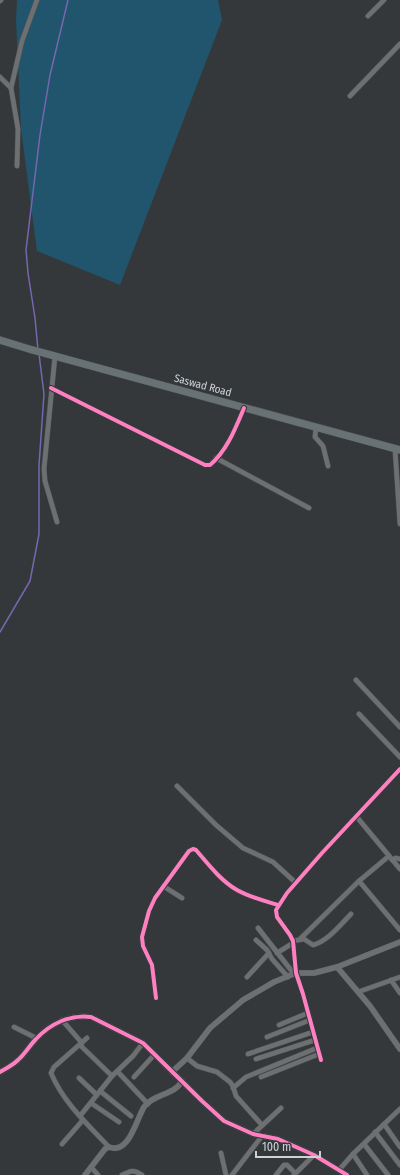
<svg xmlns="http://www.w3.org/2000/svg" width="400" height="1175" font-family="'Fira Sans Condensed',sans-serif">
<style>
.green{fill:#21546d}
.lines{fill:none;stroke-linecap:round;stroke-linejoin:round}
.stream{stroke:#7766b0;stroke-width:1.5}
.minor-casing{stroke:#535658;stroke-width:5.5}
.tertiary-casing{stroke:#535658;stroke-width:6}
.trunk-casing{stroke:#535658;stroke-width:8}
.minor{stroke:#6d6f71;stroke-width:4.5}
.tertiary{stroke:#6d6f71;stroke-width:5.5}
.trunk{stroke:#687274;stroke-width:7}
.cycleway-casing{stroke:#33383c;stroke-width:6}
.cycleway{stroke:#ff80c0;stroke-width:4}
.labels{text-anchor:middle;stroke-width:3.5;stroke-linejoin:round;paint-order:stroke}
.street-label{font-size:11px;fill:#cfd2d4;stroke:#33383c}
</style>
<rect width="100%" height="100%" fill="#35383a"/>
<path class="green" d="M17 0H218L222 20 120 285 37 251 21 129 16 20Z"/>
<g class="lines">
<g class="stream">
<path d="M38 350 35 318 28 273 26 250 40 135 50 75 68 0"/>
<path d="M0 632 30 581 39 534V465L44 394 39 354"/>
</g>
<g class="minor-casing">
<g id="minor">
<path d="M0 1 1 0"/>
<path d="M368 16 384 0"/>
<path d="M0 77 11 88"/>
<path d="M350 96 400 44"/>
<path d="M17 166 18 129 11 88 22 41 37 0"/>
<path d="M55 356 44 469 45 481 57 522"/>
<path d="M51 388 205 465H210C227 451 236 427 244 408"/>
<path d="M316 427 315 437 323 446 328 466"/>
<path d="M395 449 400 524"/>
<path d="M216 458 309 508"/>
<path d="M356 680 400 727"/>
<path d="M359 714 400 757"/>
<path d="M177 786 216 825 243 848 273 862 296 883"/>
<path d="M356 816 400 869"/>
<path d="M392 860 396 858 400 859"/>
<path d="M359 881 400 930"/>
<path d="M163 886 182 898"/>
<path d="M258 928 294 974"/>
<path d="M300 939 359 881 389 856"/>
<path d="M256 940 267 950 272 959 288 977"/>
<path d="M293 941 304 939 313 945C328 941 340 925 351 914"/>
<path d="M277 953 293 943"/>
<path d="M247 977 269 953"/>
<path d="M391 980 400 993"/>
<path d="M358 992 400 977"/>
<path d="M156 998 152 965 143 946 142 937 149 911 155 898 189 851 193 849 196 850C208 864 221 881 237 890 249 897 265 901 278 905"/>
<path d="M62 1020 82 1043"/>
<path d="M279 1025 308 1013"/>
<path d="M14 1027 36 1038"/>
<path d="M267 1037 310 1020"/>
<path d="M87 1038 54 1067 51 1073C63 1102 88 1125 109 1147"/>
<path d="M80 1045 112 1076"/>
<path d="M248 1054 313 1032"/>
<path d="M187 1058 197 1066 217 1072 230 1082 233 1086 236 1096 262 1125"/>
<path d="M256 1059 315 1040"/>
<path d="M321 1060 303 994 296 973 293 941 290 935 277 917 276 910 287 893 322 853 400 769"/>
<path d="M118 1072 148 1104"/>
<path d="M134 1077 155 1054"/>
<path d="M261 1077 319 1054"/>
<path d="M79 1078 97 1095"/>
<path d="M233 1088 246 1077 317 1048"/>
<path d="M100 1091 131 1116"/>
<path d="M91 1103 119 1122"/>
<path d="M80 1116 112 1076 133 1056 143 1043"/>
<path d="M384 1124 400 1147"/>
<path d="M375 1132 400 1165"/>
<path d="M253 1134 281 1108"/>
<path d="M62 1144 83 1120"/>
<path d="M364 1144 388 1175"/>
<path d="M221 1153 226 1175"/>
<path d="M353 1154 367 1175"/>
<path d="M91 1167 98 1175"/>
<path d="M339 1170 353 1154 400 1109"/>
<path d="M122 1175C130 1171 134 1169 142 1175"/>
<path d="M232 1175 262 1136"/>
<path d="M276 1175 284 1165H287L295 1173"/>
<path d="M294 1175 314 1155"/>
</g>
</g>
<g class="tertiary-casing">
<g id="tertiary">
<path d="M337 967 370 1006 400 1049"/>
<path d="M0 1072C7 1068 13 1065 18 1060 25 1054 30 1045 36 1039 50 1024 70 1014 91 1017L143 1043 202 1101 224 1121 253 1134 278 1139 314 1155 347 1175"/>
<path d="M172 1072 187 1058 210 1028 243 1000 274 982 296 973H314L337 967 400 942"/>
<path d="M85 1175 105 1149 109 1147C129 1155 136 1120 144 1107 153 1094 175 1095 182 1081"/>
</g>
</g>
<g class="trunk-casing">
<path id="trunk" d="M0 340 29 349 400 450"/>
</g>
<use href="#minor" class="minor"/>
<use href="#tertiary" class="tertiary"/>
<use href="#trunk" class="trunk"/>
<g class="cycleway-casing">
<g id="cycleway">
<path d="M51 388 205 465H210C227 451 236 427 244 408"/>
<path d="M156 998 152 965 143 946 142 937 149 911 155 898 189 851 193 849 196 850C208 864 221 881 237 890 249 897 265 901 278 905"/>
<path d="M321 1060 303 994 296 973 293 941 290 935 277 917 276 910 287 893 322 853 400 769"/>
<path d="M0 1072C7 1068 13 1065 18 1060 25 1054 30 1045 36 1039 50 1024 70 1014 91 1017L143 1043 202 1101 224 1121 253 1134 278 1139 314 1155 347 1175"/>
</g>
</g>
<use href="#cycleway" class="cycleway"/>
</g>
<g class="labels">
<g class="street-label">
<text transform="translate(203 385) rotate(15)" y="4">Saswad Road</text>
</g>
</g>
<path d="M256 1151v6h64v-6" fill="none" stroke="#cfd2d4" stroke-width="2"/>
<text x="262" y="1151" font-size="12" fill="#cfd2d4" stroke="#33383c" stroke-width="3" paint-order="stroke">100 m</text>
</svg>
